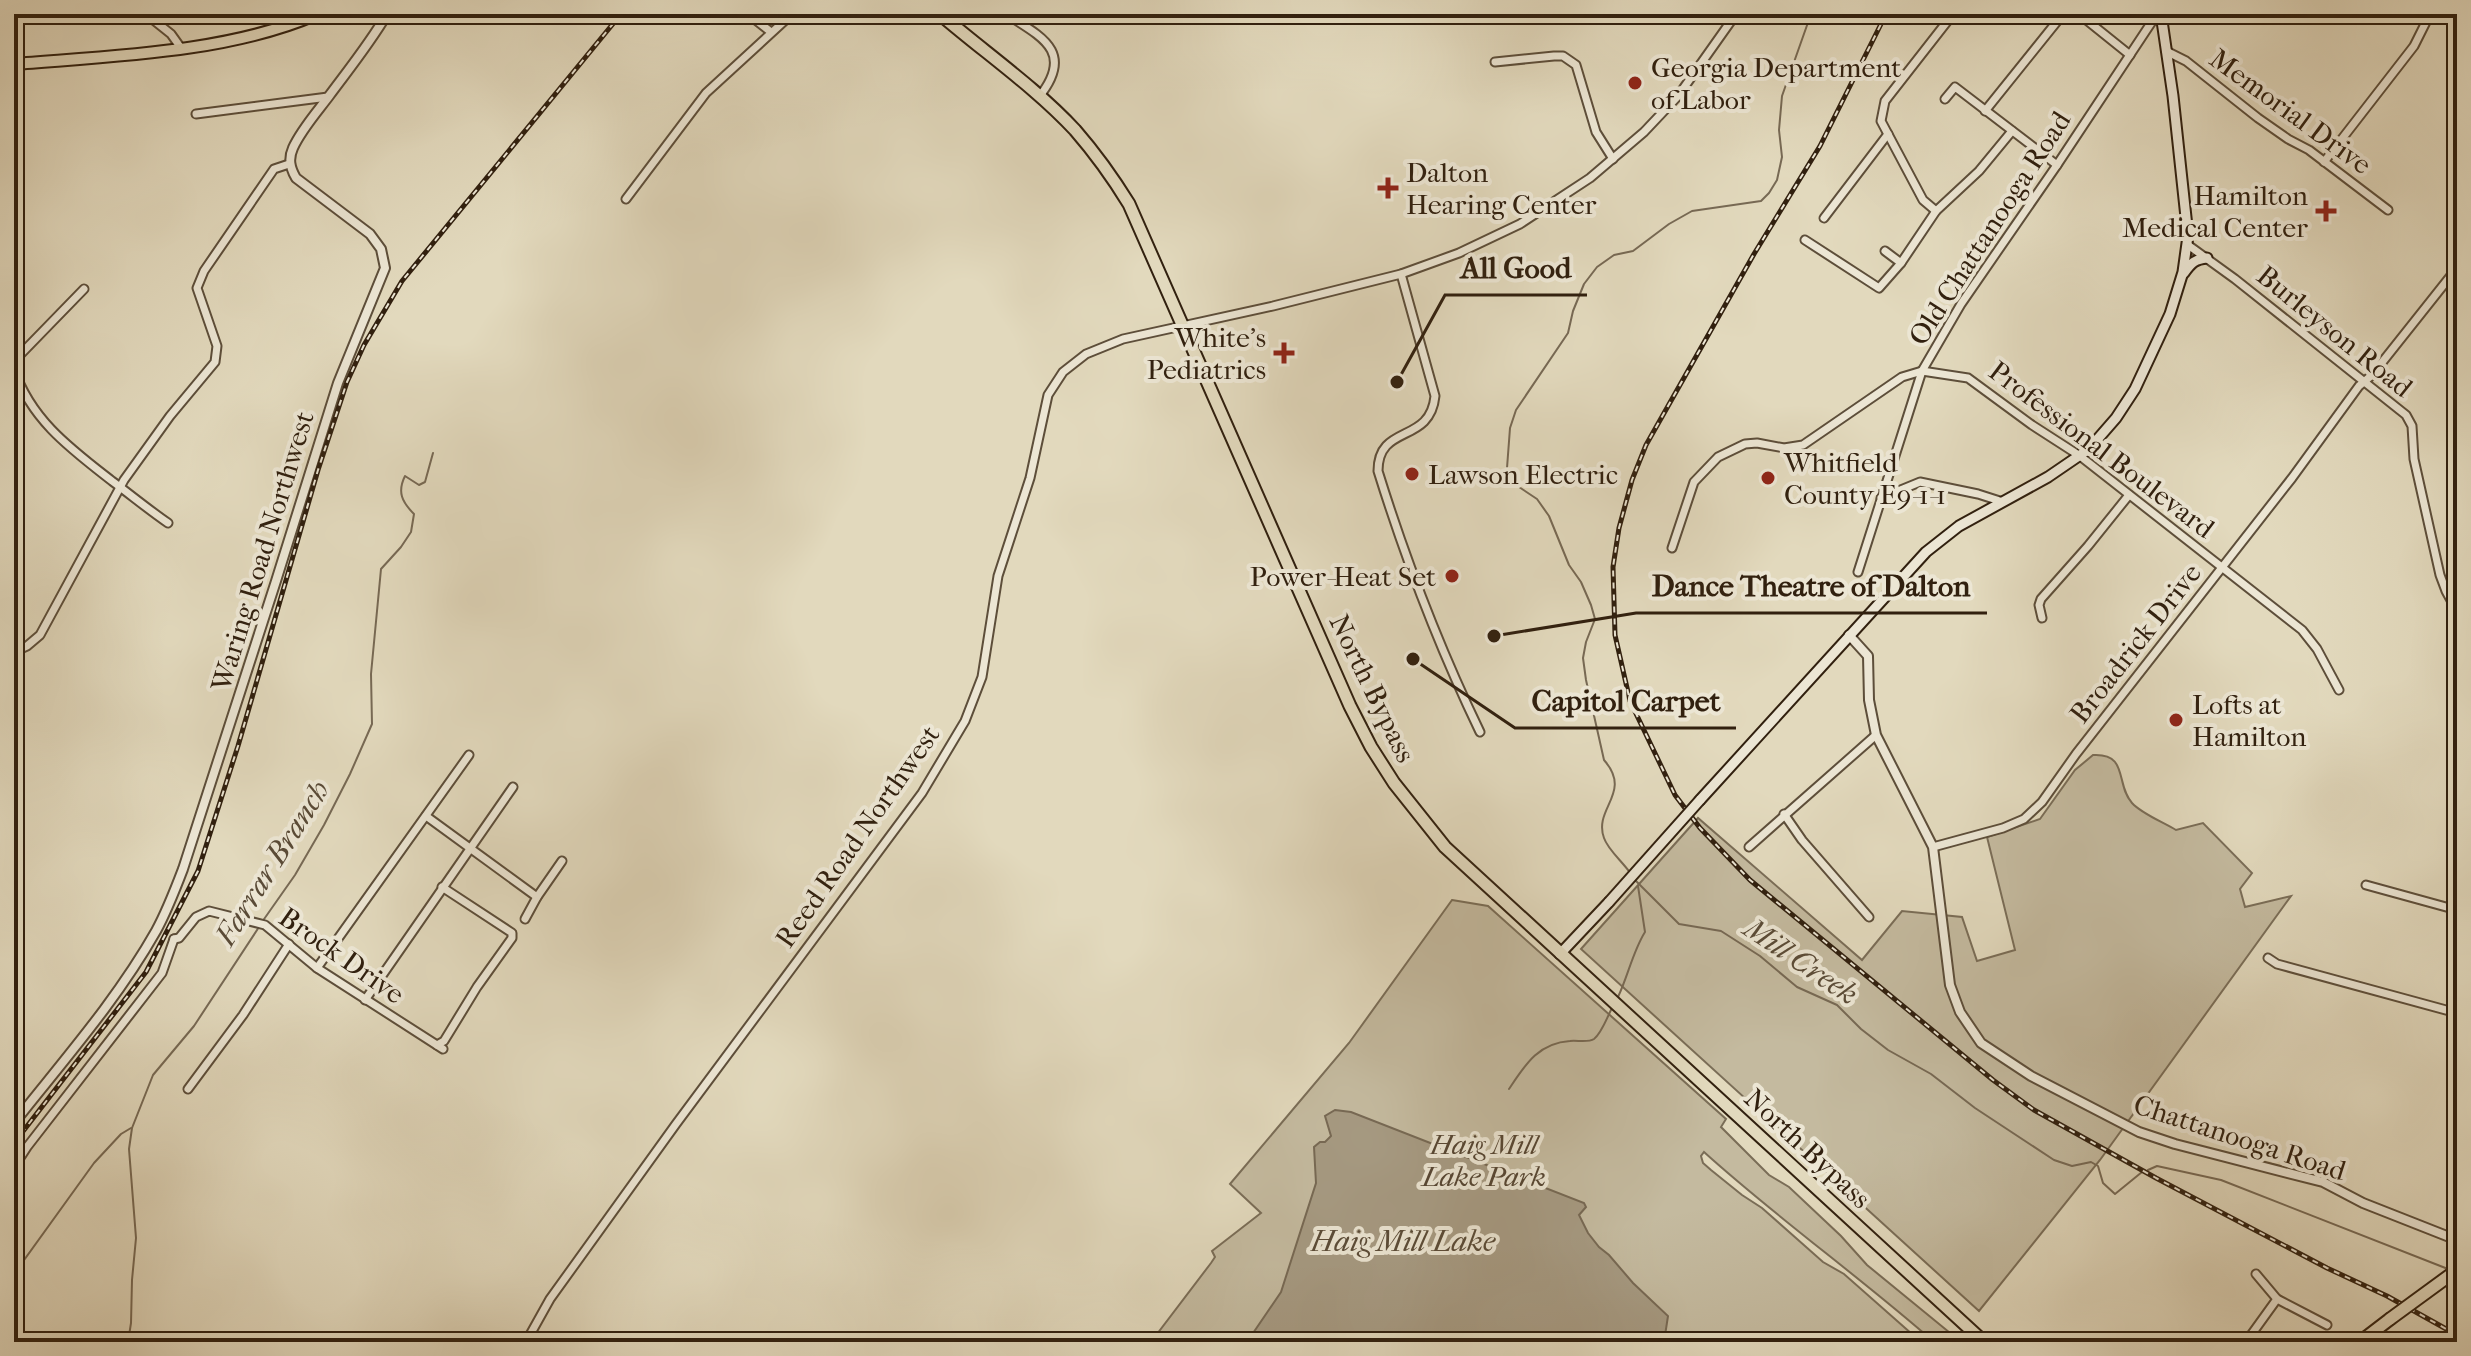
<svg xmlns="http://www.w3.org/2000/svg" width="2471" height="1356" font-family="'IM FELL French Canon',serif">
<style>
.green{fill:#c4ba9f;stroke:#7a6d57;stroke-width:2}
.water{fill:#a69a82;stroke:#776954;stroke-width:2}
.lines{fill:none;stroke-linecap:round;stroke-linejoin:round}
.stream{stroke:#776954;stroke-width:2}
.minor-casing{stroke:#5d4e3a;stroke-width:11}
.tertiary-casing{stroke:#5d4e3a;stroke-width:12}
.secondary-casing{stroke:#31200f;stroke-width:13}
.primary-casing{stroke:#31200f;stroke-width:14}
.trunk-casing{stroke:#31200f;stroke-width:15}
.minor{stroke:#ece6d4;stroke-width:7}
.tertiary{stroke:#ece6d4;stroke-width:8}
.secondary{stroke:#ece6d4;stroke-width:9}
.primary{stroke:#e2d9bd;stroke-width:10}
.trunk{stroke:#e2d9bd;stroke-width:11}
.rail-casing{stroke:#31200f;stroke-width:5}
.rail{stroke:#ece6d4;stroke-width:2;stroke-dasharray:6;stroke-linecap:butt}
.secondary-bridge-casing{stroke:#31200f;stroke-width:13;stroke-linecap:butt}
.trunk-bridge-casing{stroke:#31200f;stroke-width:15;stroke-linecap:butt}
.secondary-bridge{stroke:#ece6d4;stroke-width:9}
.trunk-bridge{stroke:#e2d9bd;stroke-width:11}
.poi-dot{fill:#8f2418;stroke:#ece6d4;stroke-width:3}
.labels{text-anchor:middle;stroke-width:8;stroke-linejoin:round;paint-order:stroke}
.poi-label{font-size:28px;fill:#31200f;stroke:#ece6d4;text-anchor:start}
.street-label{font-size:28px;fill:#31200f;stroke:#ece6d4}
.park-label{font-size:28px;font-style:italic;fill:#564633;stroke:#ece6d4}
.water-label{font-size:30px;font-style:italic;fill:#5a4b37;stroke:#ece6d4}
.leader{fill:none;stroke:#31200f;stroke-width:3}
.callout-dot{fill:#31200f;stroke:#ece6d4;stroke-width:3}
.callout-label{font-size:30px;text-anchor:middle;font-weight:bold;fill:#31200f;stroke:#ece6d4;stroke-width:8;stroke-linejoin:round;paint-order:stroke}
</style>
<rect width="100%" height="100%" fill="#e2d9bd"/>
<filter id="stains"><feTurbulence type="fractalNoise" baseFrequency=".0025" numOctaves="4"/><feColorMatrix values="0 0 0 0 .2 0 0 0 0 .09 0 0 0 0 .02 0 0 0 .5 -.17"/></filter>
<radialGradient id="worn" r=".72"><stop offset=".6" stop-color="#630" stop-opacity="0"/><stop offset="1" stop-color="#630" stop-opacity=".3"/></radialGradient>
<g class="green">
<path d="M2093 755C2129 753 2115 784 2132 803 2142 814 2163 822 2176 830L2203 823 2252 873 2240 889 2245 907 2291 896 2100 1160 1979 1311 1581 949 1698 818 1862 960 1902 911 1962 917 1977 961 2015 950 1987 837 2040 819 2075 770Z"/>
<path d="M1452 900 1488 906 1726 1119 1721 1127 1769 1175 1789 1187 1841 1236 1867 1265 1955 1337 1953 1342H1934C1859 1276 1778 1219 1704 1152L1701 1156 1703 1163 1711 1170 1742 1195 1762 1208 1823 1262 1844 1274 1921 1342H1151L1211 1263 1215 1257 1212 1251 1261 1213 1230 1184 1349 1043Z"/>
</g>
<path class="water" d="M1335 1110 1351 1112 1584 1203 1586 1207 1579 1215 1588 1233 1599 1247 1609 1255 1633 1283 1668 1316 1664 1342H1247L1281 1292 1316 1183 1314 1147 1320 1142H1325L1331 1136 1325 1116Z"/>
<g class="lines">
<g class="stream">
<path d="M1631 874C1623 862 1608 850 1604 838 1593 808 1633 793 1604 760L1586 680 1583 658 1586 642 1595 619 1591 605 1581 582 1569 565 1549 516 1537 499 1513 483 1507 468 1510 428 1516 410 1568 333 1573 311 1584 284 1597 267 1614 255 1633 251 1669 224 1692 211 1761 201 1769 193 1777 180 1782 157 1779 130 1782 96 1811 14"/>
<path d="M1634 879 1679 924 1721 931 1760 956 1797 987 1837 1005 1861 1029 1888 1050 1931 1074 1975 1108 2054 1160 2072 1166 2091 1162 2098 1166 2103 1183 2115 1194 2142 1172"/>
<path d="M262 922 295 875 324 825 350 774 372 724 371 674 381 569 401 547 411 532 414 514C402 502 397 492 405 476L419 485 425 482 433 453"/>
<path d="M1618 997C1628 976 1633 951 1645 932L1638 886"/>
<path d="M1509 1089C1525 1065 1538 1043 1570 1041 1577 1040 1588 1043 1594 1039 1602 1033 1608 1015 1613 1006"/>
<path d="M2148 1170 2157 1166 2221 1180 2448 1269"/>
<path d="M14 1274 94 1163 121 1134 131 1128"/>
<path d="M128 1342 131 1323 132 1280 136 1238 129 1149 132 1128 153 1075 194 1026 259 927"/>
</g>
<g class="minor-casing">
<g id="minor">
<path d="M146 14 171 34 181 48"/>
<path d="M748 14 771 32"/>
<path d="M1006 14C1042 37 1075 52 1039 97"/>
<path d="M2079 14 2130 55"/>
<path d="M2166 51 2186 61 2258 118 2288 139 2309 150 2388 210"/>
<path d="M1495 62 1554 56H1563L1576 65 1596 132 1613 159"/>
<path d="M1945 99 1955 87 2057 165"/>
<path d="M1985 111 2063 14"/>
<path d="M196 114 328 97"/>
<path d="M2324 162 2414 46 2430 14"/>
<path d="M626 199 706 93 792 14"/>
<path d="M1936 211 1923 200 1881 121 1885 101 1953 14"/>
<path d="M1824 218 1888 134"/>
<path d="M1805 240 1879 288 1901 263 1936 211 1979 171 2012 131"/>
<path d="M2188 245 2235 279 2406 415 2412 426 2414 459 2440 575 2446 591 2457 611"/>
<path d="M1885 251 1901 263"/>
<path d="M1401 274 1435 396C1430 445 1378 423 1378 471 1406 561 1439 647 1480 732"/>
<path d="M14 361 84 289"/>
<path d="M14 369C31 420 71 449 112 481 131 495 149 510 168 523"/>
<path d="M1881 498 1920 482 1978 494 2003 502"/>
<path d="M1672 548 1694 482 1718 457 1745 444 1757 443 1784 448 1803 445 1902 377 1922 371 1968 378 2032 425 2080 456 2302 630 2317 649 2339 690"/>
<path d="M1858 572 1922 371 1961 304 2057 165 2157 14"/>
<path d="M2042 618 2039 605 2041 599 2088 546 2129 495"/>
<path d="M14 652 27 646 40 635 124 480 170 416 215 362 217 346 197 288 204 271 274 169 289 164"/>
<path d="M1784 814 1802 840 1869 917"/>
<path d="M426 816 537 897"/>
<path d="M1749 847 1876 735"/>
<path d="M1933 847 2003 828 2024 819 2042 802 2076 754 2292 478 2359 386 2372 375 2457 268"/>
<path d="M2366 885 2457 910"/>
<path d="M525 919 537 897 562 861"/>
<path d="M174 939 179 938 196 917 209 911 265 925 317 968 443 1049"/>
<path d="M2268 958 2277 964 2457 1013"/>
<path d="M317 968 469 755"/>
<path d="M365 1000 513 787"/>
<path d="M437 1045 444 1041 477 987 512 938V933L442 887"/>
<path d="M188 1089 243 1015 289 944"/>
<path d="M14 1167 27 1147 162 973 174 939"/>
<path d="M2256 1274 2277 1299 2327 1325"/>
<path d="M526 1342 550 1299 676 1124 922 793 965 721 982 677 998 576 1030 478 1048 395 1063 372 1086 354 1123 339 1273 306 1401 274 1459 253 1520 224 1590 178 1644 132 1678 96 1736 14"/>
<path d="M2246 1342 2277 1299"/>
</g>
</g>
<g class="tertiary-casing">
<g id="tertiary">
<path d="M1849 635 1868 656 1869 700 1876 735 1933 847 1950 985 1960 1012 1981 1043 2031 1076 2139 1132 2175 1144 2323 1182 2363 1203 2457 1240"/>
<path d="M14 1123C63 1061 117 1000 156 931 167 911 175 890 183 869L276 581 338 383 385 268 381 249 370 234 296 178C290 168 288 159 293 148 301 130 317 112 329 96 349 69 370 43 387 14"/>
</g>
</g>
<g class="secondary-casing">
<g id="secondary">
<path d="M2184 273C2191 263 2195 259 2207 258"/>
<path d="M1700 800 1926 552 1959 526 2048 477 2089 449 2116 418 2135 389 2170 314 2183 272 2188 236 2173 96 2161 14"/>
<path d="M1560 954 1609 902"/>
</g>
</g>
<g class="primary-casing">
<path id="primary" d="M14 64C110 56 228 53 317 14"/>
</g>
<g class="trunk-casing">
<g id="trunk">
<path d="M940 14C984 52 1035 87 1075 130 1095 153 1113 178 1129 204L1350 706 1371 747 1394 783 1445 847 1984 1342"/>
<path d="M2360 1342 2390 1319"/>
</g>
</g>
<use href="#minor" class="minor"/>
<use href="#tertiary" class="tertiary"/>
<use href="#secondary" class="secondary"/>
<use href="#primary" class="primary"/>
<use href="#trunk" class="trunk"/>
<g class="rail-casing">
<g id="rail">
<path d="M1886 14 1820 146 1754 254 1646 445 1632 480 1619 528 1613 567 1615 635 1630 701 1675 795 1700 828 1750 880 1993 1080 2034 1110 2156 1178 2327 1268 2387 1296 2457 1335"/>
<path d="M14 1143 146 972 198 871 238 746 318 470 347 382 364 345 402 281 621 14"/>
</g>
</g>
<use href="#rail" class="rail"/>
<g class="secondary-bridge-casing">
<path id="secondary-bridge" d="M1609 902 1700 800"/>
</g>
<g class="trunk-bridge-casing">
<path id="trunk-bridge" d="M2390 1319 2457 1270"/>
</g>
<use href="#secondary-bridge" class="secondary-bridge"/>
<use href="#trunk-bridge" class="trunk-bridge"/>
</g>
<g class="poi-dot">
<circle cx="1635" cy="83" r="8"/>
<path d="M1384 176h8v8h8v8h-8v8h-8v-8h-8v-8h8z"/>
<path d="M2322 199h8v8h8v8h-8v8h-8v-8h-8v-8h8z"/>
<path d="M1280 341h8v8h8v8h-8v8h-8v-8h-8v-8h8z"/>
<circle cx="1412" cy="474" r="8"/>
<circle cx="1768" cy="478" r="8"/>
<circle cx="1452" cy="576" r="8"/>
<circle cx="2176" cy="720" r="8"/>
</g>
<g class="labels">
<g class="poi-label">
<text x="1651" y="77">Georgia Department<tspan x="1651" dy="32">of Labor</tspan></text>
<text x="1406" y="182">Dalton<tspan x="1406" dy="32">Hearing Center</tspan></text>
<text x="2308" y="205" text-anchor="end">Hamilton<tspan x="2308" dy="32">Medical Center</tspan></text>
<text x="1266" y="347" text-anchor="end">White's<tspan x="1266" dy="32">Pediatrics</tspan></text>
<text x="1784" y="472">Whitfield<tspan x="1784" dy="32">County E9-1-1</tspan></text>
<text x="1428" y="484">Lawson Electric</text>
<text x="1436" y="586" text-anchor="end">Power-Heat Set</text>
<text x="2192" y="714">Lofts at<tspan x="2192" dy="32">Hamilton</tspan></text>
</g>
<g class="street-label">
<text transform="translate(2291 111) rotate(36)" y="10">Memorial Drive</text>
<text transform="translate(1989 228) rotate(-57)" y="10">Old Chattanooga Road</text>
<text transform="translate(2335 331) rotate(39)" y="10">Burleyson Road</text>
<text transform="translate(2102 449) rotate(37)" y="10">Professional Boulevard</text>
<text transform="translate(262 551) rotate(-73)" y="10">Waring Road Northwest</text>
<text transform="translate(2135 643) rotate(-52)" y="10">Broadrick Drive</text>
<text transform="translate(1373 688) rotate(64)" y="10">North Bypass</text>
<text transform="translate(857 836) rotate(-55)" y="10">Reed Road Northwest</text>
<text transform="translate(342 955) rotate(35)" y="10">Brock Drive</text>
<text transform="translate(2240 1137) rotate(18)" y="10">Chattanooga Road</text>
<text transform="translate(1808 1148) rotate(43)" y="10">North Bypass</text>
</g>
<g class="park-label">
<text x="1484" y="1154">Haig Mill<tspan x="1484" dy="32">Lake Park</tspan></text>
</g>
<g class="water-label">
<text transform="translate(272 863) rotate(-58)" y="10">Farrar Branch</text>
<text transform="translate(1801 961) rotate(34)" y="10">Mill Creek</text>
<text x="1403" y="1251">Haig Mill Lake</text>
</g>
</g>
<path class="leader" d="M1397 382L1445 295H1587M1494 636L1636 613H1987M1413 659L1515 728H1736"/>
<g class="callout-dot">
<circle cx="1397" cy="382" r="8"/>
<circle cx="1494" cy="636" r="8"/>
<circle cx="1413" cy="659" r="8"/>
</g>
<g class="callout-label">
<text x="1516" y="278">All Good</text>
<text x="1811" y="596">Dance Theatre of Dalton</text>
<text x="1626" y="711">Capitol Carpet</text>
</g>
<rect width="2471" height="1356" fill="none" stroke="#e2d9bd" stroke-width="48"/>
<rect x="16" y="16" width="2439" height="1324" fill="none" stroke="#31200f" stroke-width="4"/>
<rect x="24" y="24" width="2423" height="1308" fill="none" stroke="#31200f" stroke-width="2"/>
<rect width="100%" height="100%" filter="url(#stains)"/>
<rect width="100%" height="100%" fill="url(#worn)"/>
</svg>
